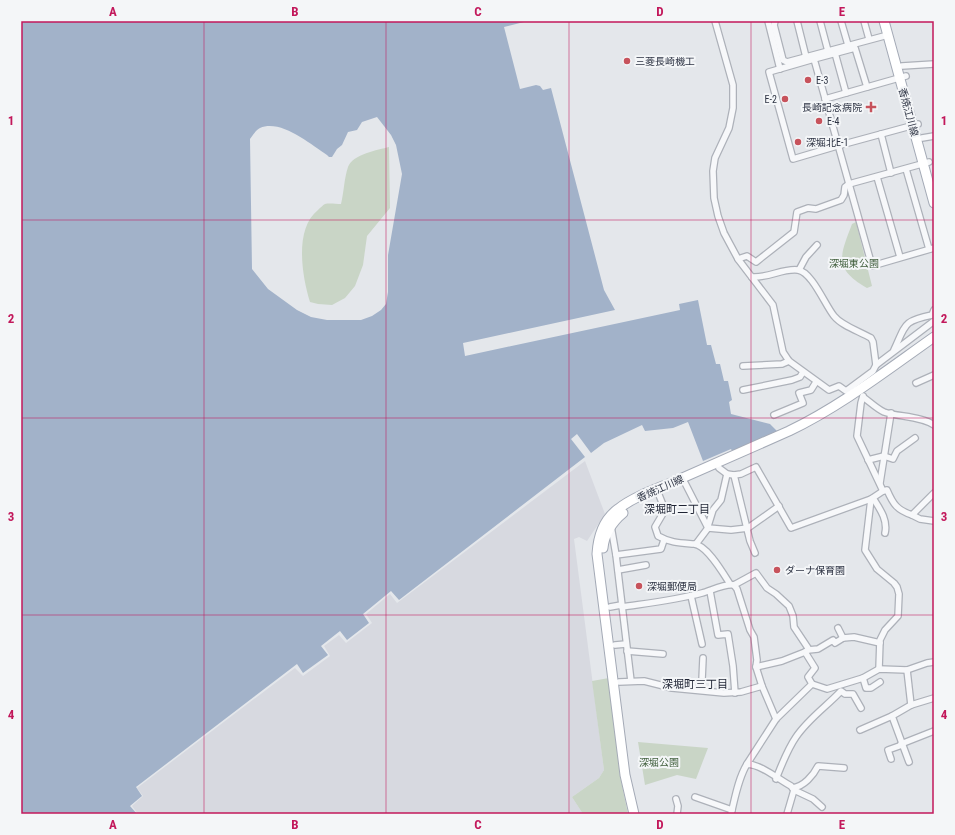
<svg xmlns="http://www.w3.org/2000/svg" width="955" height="835" font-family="'Roboto Condensed','Noto Sans JP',sans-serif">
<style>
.built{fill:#d7d9e0}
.green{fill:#c9d5c6}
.water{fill:#a2b2c9;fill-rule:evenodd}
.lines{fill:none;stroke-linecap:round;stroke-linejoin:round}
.street-casing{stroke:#adb1b9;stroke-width:8}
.primary-casing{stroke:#a4aab6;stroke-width:11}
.street{stroke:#f7f8fa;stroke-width:5.5}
.primary{stroke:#fff;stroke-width:9}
.grid{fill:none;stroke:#c2185b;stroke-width:1;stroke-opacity:0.55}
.poi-dot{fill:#c7535c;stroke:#f4f6f8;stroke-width:1.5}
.labels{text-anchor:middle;stroke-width:4;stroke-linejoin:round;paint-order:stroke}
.poi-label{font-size:10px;fill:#2d3343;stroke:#f4f6f8;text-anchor:start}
.street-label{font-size:10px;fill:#2d3343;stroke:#f4f6f8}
.park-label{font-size:10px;fill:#3f5e3b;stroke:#f4f6f8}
.neighbourhood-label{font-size:11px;fill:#1f2434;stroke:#f4f6f8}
.neatline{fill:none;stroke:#c2185b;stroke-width:1.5}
.grid-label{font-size:13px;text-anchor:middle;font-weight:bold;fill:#c2185b}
</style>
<rect width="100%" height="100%" fill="#e4e7eb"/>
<path class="built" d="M585 461 605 514 587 541 579 537 574 539 604 770 599 778 572 797 583 814H138L132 806 143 796 137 788 295 668 303 676 330 656 324 646 339 635 346 643 372 623 366 614 390 594 397 603Z"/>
<g class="green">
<path d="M389 147 390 208 367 236 363 265 355 286 345 298 332 305 318 304 310 302C302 276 294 229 318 210 320 208 323 205 325 204 329 203 336 204 341 204 344 192 344 179 348 167 353 154 378 150 389 147Z"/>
<path d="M856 222 872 286 867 288C833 268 840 256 852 224Z"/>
<path d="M609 678 620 776 628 814H583L572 797 599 778 604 770 592 681Z"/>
<path d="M638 742 708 748 696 779 677 775 645 785Z"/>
</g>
<path class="water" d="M21 21H528L504 27 520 89 536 85 540 86 543 90 551 88 604 290 615 310 463 343 465 356 680 310 679 304 698 300 707 345H711L716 364H720L724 381H728L732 400 729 402 731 414 770 424 777 431 732 451 731 449 703 461 688 422 673 428 645 431 642 425 604 443 591 453 577 434 571 439 585 457 399 600 391 591 363 614 369 623 347 640 340 631 321 646 328 655 303 673 297 664 136 787 142 796 130 806 137 814H21ZM377 117 391 135 396 145 402 174 388 255V292L386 304 381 310 372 316 361 320H327L311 317 297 310 268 289 252 269 250 139C253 135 256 130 260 128 281 119 310 144 327 155L329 157H332L337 149 342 145 348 132 357 130 362 122Z"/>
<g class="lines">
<g class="street-casing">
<g id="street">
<path d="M715 21 733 85V108L729 128 715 158 713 171 714 198 718 216 724 233 738 259 773 305 783 352 789 361 829 390 839 386 846 391 873 371 876 365 934 321"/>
<path d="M768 21 780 69"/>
<path d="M775 21 774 25 783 60 787 62 888 35"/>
<path d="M797 21 806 57"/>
<path d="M820 21 828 51"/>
<path d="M841 21 848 45"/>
<path d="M864 21 869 39"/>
<path d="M835 53 846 93"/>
<path d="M814 59 769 72 793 159 837 146 918 124"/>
<path d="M902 66 934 64"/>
<path d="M867 87 855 48 814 59 872 266 934 248"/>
<path d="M825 99 906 76"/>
<path d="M881 134 891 173"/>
<path d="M922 138 934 136"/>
<path d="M906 169 929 249"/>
<path d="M877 177 900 257"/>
<path d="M738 259 747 256 756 262 794 232 797 212 808 208 816 209 841 200 844 195 845 187 849 184 929 162"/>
<path d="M799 270 806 257 817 245"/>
<path d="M752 277C769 278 783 268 798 270 812 272 825 305 834 316 842 326 859 331 871 338L873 342 876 365"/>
<path d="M894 350C906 324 903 321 932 315L934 310"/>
<path d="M743 366 782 364 789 361"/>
<path d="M916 383 934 375"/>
<path d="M743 390 792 380 800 377 803 372"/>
<path d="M863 396 861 403 857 436 883 491 887 490C893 504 897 510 912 515L934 493"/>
<path d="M863 397C870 402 877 409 884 412 898 417 921 416 934 425"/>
<path d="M774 415 803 403 799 393 811 390 816 382"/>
<path d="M868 460 884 456 893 459 897 451 915 438"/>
<path d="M719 468 727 474 734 475 750 541 755 553"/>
<path d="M734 475 741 474 756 467 791 528 871 499"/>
<path d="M685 483 708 528"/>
<path d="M880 483 891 413"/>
<path d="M659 495 665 510 655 527 658 536C670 543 681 543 694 544 707 545 723 573 730 584"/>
<path d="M873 498C880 509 888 520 885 533"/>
<path d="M912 515 920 519 934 521"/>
<path d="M611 526 616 555 631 681"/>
<path d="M708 526 713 510 721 500 727 474"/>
<path d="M708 528 731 530 748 528 779 506"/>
<path d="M696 544 708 528"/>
<path d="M616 555 661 549 664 540"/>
<path d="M618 570 646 565"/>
<path d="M734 585 737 589 750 630 754 637 757 660 756 667 762 686 776 719"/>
<path d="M710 591 718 635 728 634 733 666 735 693"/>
<path d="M691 596 702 644"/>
<path d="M610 607 621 605 622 607C649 603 676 600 702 593 710 591 726 583 734 585L756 573 767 588 776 594 789 606 793 616 794 627 808 648V650L805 652 815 668 808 677 812 684 827 689 863 678 879 669 907 670 927 663 934 662"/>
<path d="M838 628 843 638"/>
<path d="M615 645 626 644"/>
<path d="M808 650 818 649 833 640 835 643 843 638 854 637 880 643"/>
<path d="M627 651 663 654"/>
<path d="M756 667 782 661 805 652"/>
<path d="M879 669 880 640 885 630 898 616 899 594 897 587 894 583 877 569 865 550 871 499 883 491"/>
<path d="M907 670 911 705"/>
<path d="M863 678 866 688H871L880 682"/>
<path d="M619 682 644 681 672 688 724 693 741 692 762 686"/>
<path d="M699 690 700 682 702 680 703 658"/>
<path d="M860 730 892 716"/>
<path d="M901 744 934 731"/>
<path d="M891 759 888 750 902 745"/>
<path d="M909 762 892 716 911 705 934 698"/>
<path d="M747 764 776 719 812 684"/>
<path d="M776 779C782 764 787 750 796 737 808 719 827 706 841 691L845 694H853L861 708"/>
<path d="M793 788C804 786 813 776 818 766L844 768"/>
<path d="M794 790 813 799 822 807"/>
<path d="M695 797 732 810"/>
<path d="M676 799 678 806 677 814"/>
<path d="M731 814C735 798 738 779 747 764 762 765 778 779 791 786L794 790 787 814"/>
</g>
</g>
<g class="primary-casing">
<g id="primary">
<path d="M884 21 934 203"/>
<path d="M603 548C604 535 612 522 623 513"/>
<path d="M634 814 625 775 597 554C598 537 603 520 618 509 636 495 660 488 680 479 717 463 753 447 789 431 841 406 887 370 934 337"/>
</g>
</g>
<use href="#street" class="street"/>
<use href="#primary" class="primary"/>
</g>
<path class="grid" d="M204 21V814M386 21V814M569 21V814M751 21V814M21 220H934M21 418H934M21 615H934"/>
<g class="poi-dot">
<circle cx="627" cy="61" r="4"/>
<circle cx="808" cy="80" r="4"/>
<circle cx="785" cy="99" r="4"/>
<path d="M869 101h4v4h4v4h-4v4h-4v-4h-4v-4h4z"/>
<circle cx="819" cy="121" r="4"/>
<circle cx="798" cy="142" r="4"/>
<circle cx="777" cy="570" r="4"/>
<circle cx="639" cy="586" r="4"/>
</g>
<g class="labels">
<g class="poi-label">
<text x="635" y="65">三菱長崎機工</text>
<text x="816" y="84">E-3</text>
<text x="777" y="103" text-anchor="end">E-2</text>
<text x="862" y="111" text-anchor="end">長崎記念病院</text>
<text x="827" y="125">E-4</text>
<text x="806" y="146">深堀北E-1</text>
<text x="785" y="574">ダーナ保育園</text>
<text x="647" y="590">深堀郵便局</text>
</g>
<g class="street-label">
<text transform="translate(909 112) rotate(75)" y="4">香焼江川線</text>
<text transform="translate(660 488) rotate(-24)" y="4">香焼江川線</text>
</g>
<g class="park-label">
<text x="854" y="267">深堀東公園</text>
<text x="659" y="766">深堀公園</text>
</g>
<g class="neighbourhood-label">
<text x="677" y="513">深堀町二丁目</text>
<text x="695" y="688">深堀町三丁目</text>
</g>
</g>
<rect width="955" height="835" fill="none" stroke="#f4f6f8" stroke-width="44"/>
<rect x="22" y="22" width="911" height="791" class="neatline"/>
<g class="grid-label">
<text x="113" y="16">A</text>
<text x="295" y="16">B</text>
<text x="478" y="16">C</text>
<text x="660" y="16">D</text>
<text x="842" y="16">E</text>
<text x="11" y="125">1</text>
<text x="944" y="125">1</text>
<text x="11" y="323">2</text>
<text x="944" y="323">2</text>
<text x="11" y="521">3</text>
<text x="944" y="521">3</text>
<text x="11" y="719">4</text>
<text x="944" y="719">4</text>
<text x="113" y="829">A</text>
<text x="295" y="829">B</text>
<text x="478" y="829">C</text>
<text x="660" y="829">D</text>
<text x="842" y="829">E</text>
</g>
</svg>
